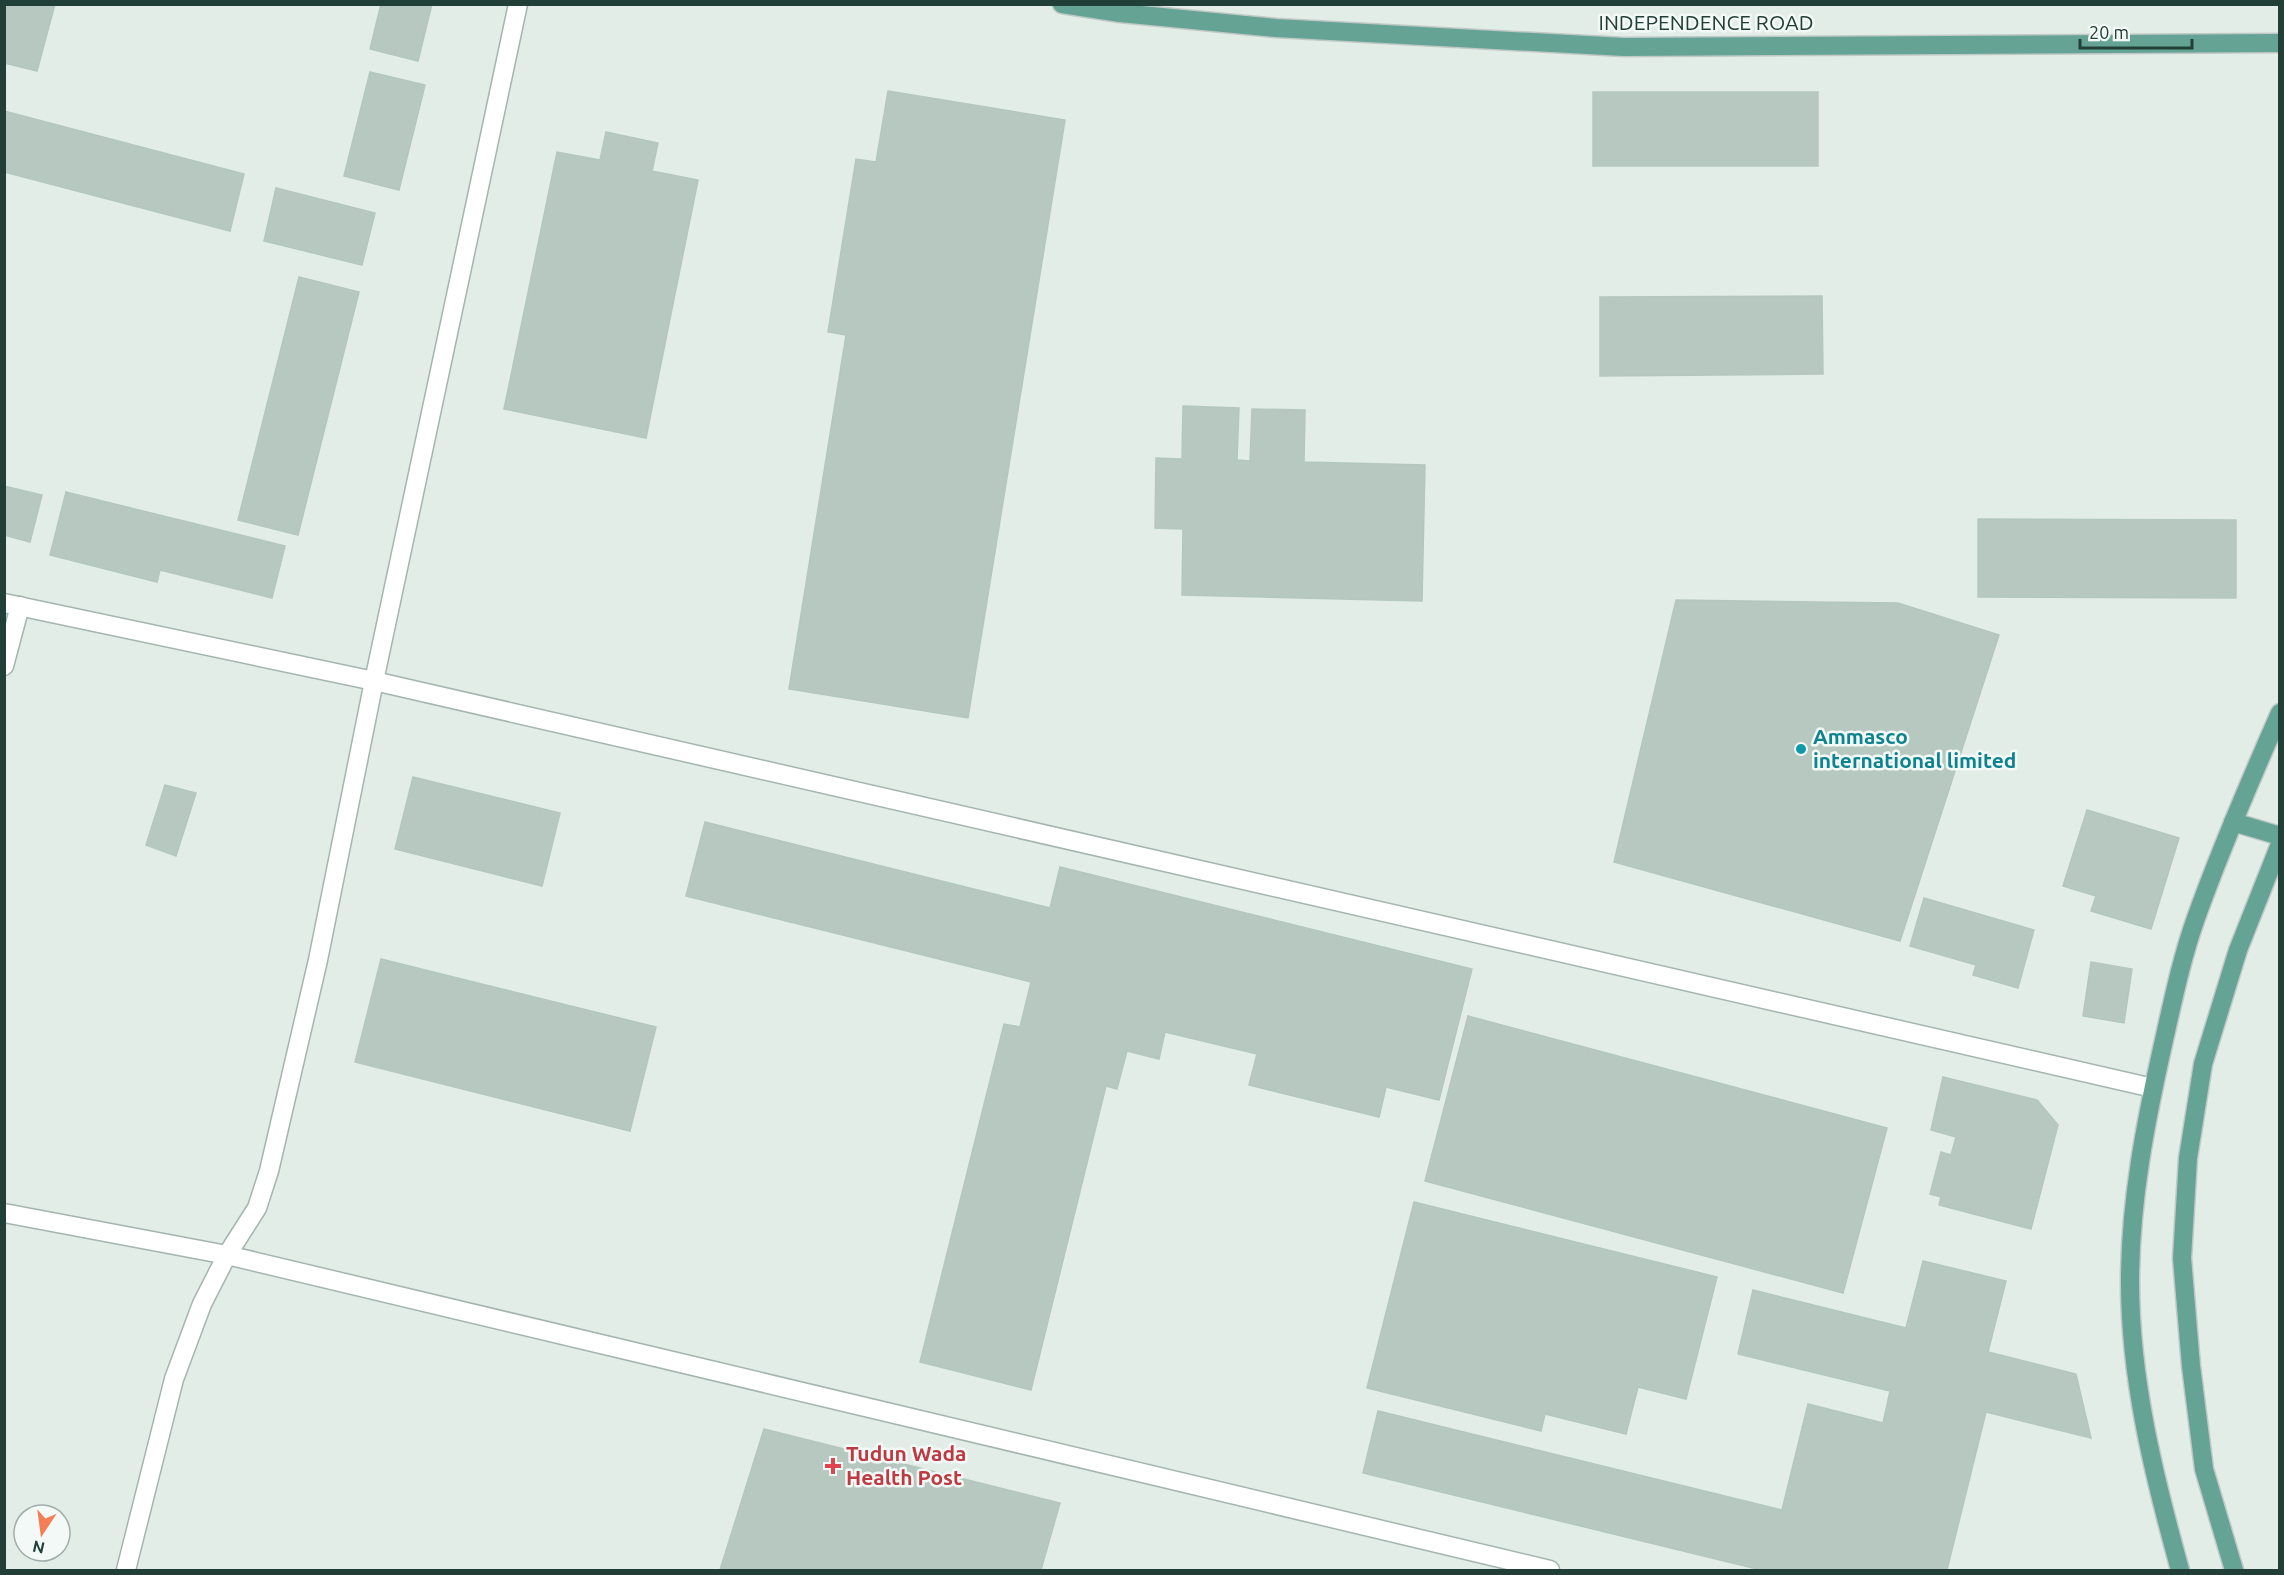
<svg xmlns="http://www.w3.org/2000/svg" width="2284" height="1575" font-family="Ubuntu,sans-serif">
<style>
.building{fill:#b7c8c1;stroke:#b4c7bf;stroke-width:1.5}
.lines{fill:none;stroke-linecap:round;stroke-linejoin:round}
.minor-casing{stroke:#a4b5af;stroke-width:21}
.major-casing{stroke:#c1c9c7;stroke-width:21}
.minor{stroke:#fff;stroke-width:18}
.major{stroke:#65a494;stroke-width:18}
.culture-dot{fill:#0f9aa8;stroke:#f3f9f6;stroke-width:2}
.health-dot{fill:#e0444e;stroke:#f3f9f6;stroke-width:2}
.labels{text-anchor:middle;stroke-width:5;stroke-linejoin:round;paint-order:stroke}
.street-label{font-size:21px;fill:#213e37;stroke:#f3f9f6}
.culture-label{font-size:21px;font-weight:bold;fill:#0d838f;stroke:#f3f9f6;text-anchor:start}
.health-label{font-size:21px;font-weight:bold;fill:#be3a42;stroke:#f3f9f6;text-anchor:start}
</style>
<rect width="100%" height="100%" fill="#e2ede8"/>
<g class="building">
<path d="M4 4H55L37 71 4 63Z"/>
<path d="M381 4H432L418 61 370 49Z"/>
<path d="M370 72 425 85 399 190 344 176Z"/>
<path d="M888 91 1065 120 968 718 789 689 846 335 828 332 856 159 876 162Z"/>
<rect x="1593" y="92" width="225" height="74"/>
<path d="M4 111 244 174 230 231 4 172Z"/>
<path d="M606 132 658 143 652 171 698 180 646 438 504 409 557 152 600 160Z"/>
<path d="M276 188 375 213 362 265 264 241Z"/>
<path d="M299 277 359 292 298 535 238 520Z"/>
<path d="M1822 296 1823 374 1600 376V297Z"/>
<path d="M1183 406 1239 408 1237 460 1250 461 1252 409 1305 410 1304 462 1425 465 1422 601 1182 595 1183 529 1155 528 1156 458 1182 459Z"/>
<path d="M4 486 42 495 30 542 4 535Z"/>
<path d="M66 492 285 546 272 598 160 570 157 582 50 555Z"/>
<path d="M1978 519 2236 520V598L1978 597Z"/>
<path d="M1676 600 1898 603 1999 635 1900 941 1614 862Z"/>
<path d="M413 777 560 813 542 886 395 849Z"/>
<path d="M165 785 196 793 176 856 146 845Z"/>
<path d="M2087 810 2179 838 2151 929 2091 911 2096 896 2063 886Z"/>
<path d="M705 822 1050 908 1060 867 1472 969 1439 1100 1386 1087 1379 1117 1249 1085 1257 1054 1165 1032 1159 1059 1127 1051 1117 1089 1106 1086 1031 1390 920 1362 1004 1024 1020 1027 1031 982 686 896Z"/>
<path d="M1924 898 2034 930 2018 988 1973 975 1976 965 1910 946Z"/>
<path d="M381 959 656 1027 630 1131 355 1062Z"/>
<path d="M2091 962 2132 969 2124 1023 2083 1016Z"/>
<path d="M1468 1016 1887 1128 1843 1293 1425 1181Z"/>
<path d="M1943 1077 2037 1100 2058 1125 2031 1229 1939 1205 1941 1197 1930 1194 1941 1152 1951 1155 1956 1137 1931 1130Z"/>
<path d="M1414 1202 1717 1277 1686 1399 1638 1387 1626 1434 1545 1414 1541 1431 1367 1388Z"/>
<path d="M1923 1261 2006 1281 1988 1352 2076 1374 2091 1438 1986 1412 1947 1570H1761L1363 1473 1378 1411 1782 1510 1808 1404 1883 1423 1890 1391 1738 1354 1753 1290 1906 1328Z"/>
<path d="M764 1429 1060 1503 1041 1570H720Z"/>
</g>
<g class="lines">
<g class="minor-casing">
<g id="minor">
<path d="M4 603 374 681 2153 1088"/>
<path d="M4 666 20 606"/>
<path d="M4 1213 227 1255 1550 1570"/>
<path d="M126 1570 174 1379 202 1304 227 1255 257 1208 269 1171 318 960 374 681 518 4"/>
</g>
</g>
<g class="major-casing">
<g id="major">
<path d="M1062 4 1120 13 1276 28 1624 47 2280 43"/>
<path d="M2233 822 2280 836"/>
<path d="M2180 1570C2154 1476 2130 1380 2130 1282 2130 1200 2146 1120 2164 1040 2173 1000 2182 957 2196 918 2221 848 2250 781 2280 713"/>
<path d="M2234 1570 2204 1469 2191 1366 2182 1258 2188 1158 2203 1064 2238 950 2280 844"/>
</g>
</g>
<use href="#minor" class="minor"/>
<use href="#major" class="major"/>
</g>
<circle class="culture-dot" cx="1801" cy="749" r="6"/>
<path class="health-dot" d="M830 1457h6v6h6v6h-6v6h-6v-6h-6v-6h6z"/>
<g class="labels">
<g class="street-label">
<text x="1706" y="30">INDEPENDENCE ROAD</text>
</g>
<g class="culture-label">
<text x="1813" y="744">Ammasco<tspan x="1813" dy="24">international limited</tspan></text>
</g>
<g class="health-label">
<text x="846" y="1461">Tudun Wada<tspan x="846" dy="24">Health Post</tspan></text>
</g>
</g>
<rect width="2284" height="1575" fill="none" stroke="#213e37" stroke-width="12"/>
<g transform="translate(42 1533) rotate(193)"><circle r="28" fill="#f3f9f6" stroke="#9faeaa" stroke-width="1.5"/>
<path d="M0-4.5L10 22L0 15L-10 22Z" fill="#f67e57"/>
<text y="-9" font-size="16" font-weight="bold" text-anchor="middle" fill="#213e37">N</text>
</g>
<path d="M2080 39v9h112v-9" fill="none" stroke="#213e37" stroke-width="3"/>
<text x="2089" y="39" font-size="18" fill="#213e37" stroke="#f3f9f6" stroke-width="4.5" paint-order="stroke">20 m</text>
</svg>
